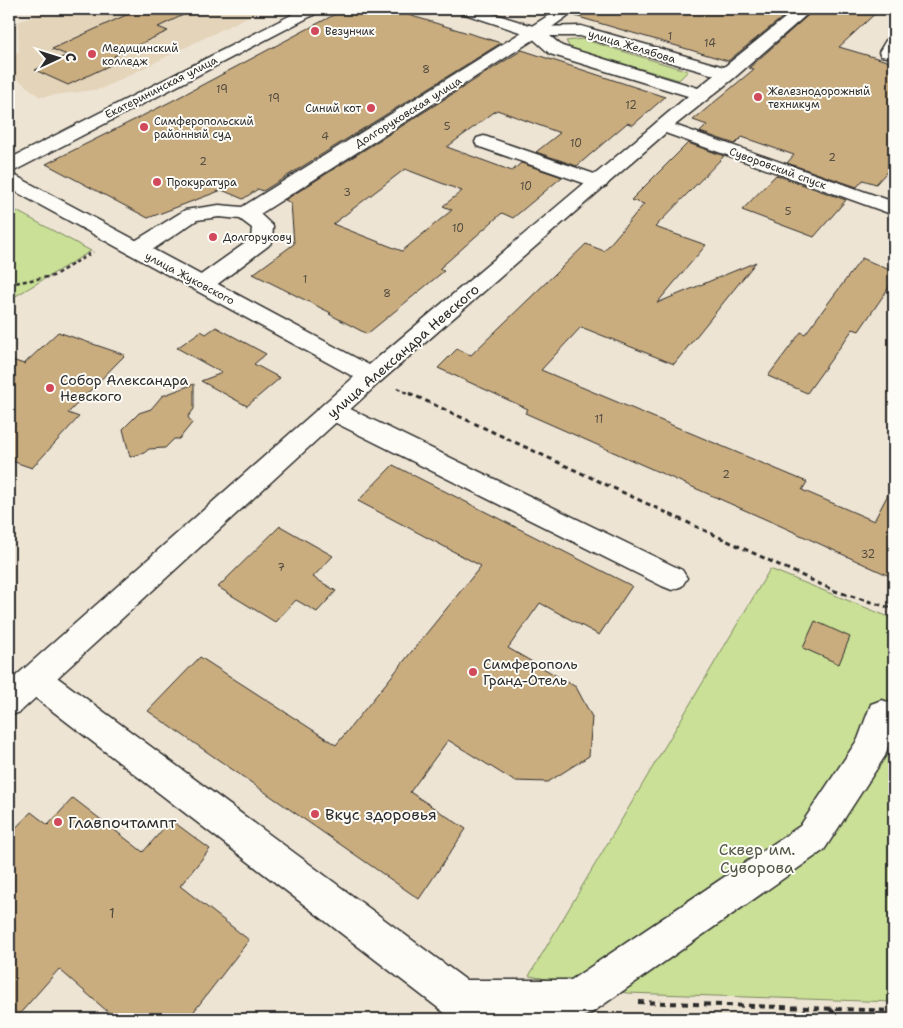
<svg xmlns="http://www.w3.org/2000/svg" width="903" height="1028" font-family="'Shantell Sans',sans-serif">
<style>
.built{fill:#e3d4ba}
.green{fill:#c9e096;stroke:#7a8660}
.building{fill:#caad7f;stroke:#2b2b2b;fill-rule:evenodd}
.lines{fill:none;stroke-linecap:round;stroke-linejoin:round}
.minor-casing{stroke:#2b2b2b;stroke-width:3}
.major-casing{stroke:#2b2b2b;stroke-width:3}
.path-far2{stroke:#2b2b2b;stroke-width:2.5;stroke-dasharray:4 3;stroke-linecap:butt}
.path-far1{stroke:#2b2b2b;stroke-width:3;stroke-dasharray:5 4;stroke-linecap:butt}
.path{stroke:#2b2b2b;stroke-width:4;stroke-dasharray:6 5;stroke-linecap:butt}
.minor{fill:#fdfcf7;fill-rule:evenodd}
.major{fill:#fdfcf7;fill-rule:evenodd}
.poi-dot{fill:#d1495b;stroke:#fdfcf7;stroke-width:2}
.labels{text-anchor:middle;stroke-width:4;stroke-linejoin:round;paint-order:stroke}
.far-poi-label{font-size:11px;fill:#2b2b2b;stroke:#fdfcf7;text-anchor:start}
.number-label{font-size:11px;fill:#534c40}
.far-street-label{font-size:11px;fill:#2b2b2b;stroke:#fdfcf7}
.street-label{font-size:14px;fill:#2b2b2b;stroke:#fdfcf7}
.poi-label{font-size:14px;fill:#2b2b2b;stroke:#fdfcf7;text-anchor:start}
.near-number-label{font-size:14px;fill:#534c40}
.near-poi-label{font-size:16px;fill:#2b2b2b;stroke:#fdfcf7;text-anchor:start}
.near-park-label{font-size:16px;fill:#525846;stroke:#fdfcf7}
</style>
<rect width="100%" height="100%" fill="#eee4d3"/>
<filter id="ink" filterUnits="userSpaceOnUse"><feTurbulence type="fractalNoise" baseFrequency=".02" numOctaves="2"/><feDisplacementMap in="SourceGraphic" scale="10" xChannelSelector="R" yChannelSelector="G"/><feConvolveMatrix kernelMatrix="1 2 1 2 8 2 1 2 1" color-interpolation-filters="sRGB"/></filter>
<g filter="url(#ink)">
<path class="built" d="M53 9H263L101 89 40 97 9 72V57L19 51 18 22Z"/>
<g class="green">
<path d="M582 39 688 71 679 80 570 48 566 41Z"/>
<path d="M9 207 91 251 9 300Z"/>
<path d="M770 569 894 619V1002L627 993 529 976Z"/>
</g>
<g class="building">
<path d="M139 9H196L158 27 168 31 114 56 121 60 68 85 35 70 67 55 52 49Z"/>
<path d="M345 9H389L501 43 263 191 258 189 243 199 222 190 148 218 46 164 170 102Z"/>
<path d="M579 9H793L728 61 575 16Z"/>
<path d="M815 9H880L839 47 894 63V164L876 184 863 180 857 187 787 163 794 155 742 137 735 144 700 132 707 125 693 120 754 69 749 68Z"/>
<path d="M522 50 665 97 633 125 627 123 577 166 536 152 560 133 497 110 447 147 512 171 521 163 562 177 513 218 502 213 439 269 444 271 367 334 329 314 331 313 253 274 294 244 291 203 285 200ZM405 169 462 191 443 206 452 210 402 251 333 224Z"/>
<path d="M688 143 724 156 655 227 706 245 657 303 756 262 674 364 581 327 541 370 807 482 802 490 874 521 894 483V578L783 527 525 413 528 409 438 368 457 349 471 355 586 244 604 251 644 204 631 200Z"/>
<path d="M776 175 846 200 814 237 742 210Z"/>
<path d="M862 258 894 272V280L859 331 853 329 807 393 768 376 801 332 805 334Z"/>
<path d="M216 327 266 354 254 364 280 378 247 406 201 381 222 373 177 348 201 331 206 334Z"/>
<path d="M58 332 125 355 68 413 79 417 32 468 9 460V359L24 364Z"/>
<path d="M194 384V409L188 417 192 423 179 439H174L165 448 149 449 144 453 130 457 123 429 139 413 151 409 162 396Z"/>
<path d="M393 465 632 586 599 635 540 603 508 648 576 687 592 717 589 756 548 782 514 781 448 740 410 792 466 829 419 899 148 711 200 657 336 745 481 566 358 501Z"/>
<path d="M280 526 333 556 313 577 336 591 317 612 296 600 275 622 218 587Z"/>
<path d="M815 621 850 637 839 664 803 648Z"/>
<path d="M73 798 143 852 171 820 210 849 180 886 249 940 188 1019H116L59 969 15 1019H9V835L31 812 48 825Z"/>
</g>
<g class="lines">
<g class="minor-casing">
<g id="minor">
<path d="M285 9H308L314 13 312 16C304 18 290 16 285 9Z"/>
<path d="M559 9H577L541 35 260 214 273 226 272 242 268 246 211 289 203 291 195 289 192 284 195 279 251 239 252 228 240 219 219 217 197 220 146 254 138 255 130 254 127 249 130 244 185 210 219 205 242 207Z"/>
<path d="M894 35V53L887 57 881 56 879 52 888 37Z"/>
<path d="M663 121 894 202V215L657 130 654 126 657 122Z"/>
<path d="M484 136 606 178 609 182 606 186 599 188 592 186 477 146 475 142 477 138Z"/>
<path d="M333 402 342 405 682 570 687 578 682 586 672 590 662 586 324 417 320 411 324 405Z"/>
<path d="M35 665 46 669 466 980H571L800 826 858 739 871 704 882 700 893 704 894 728 885 756 824 850 590 1014 577 1019H459L446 1014 24 689 19 679 24 669Z"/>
</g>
</g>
<g class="major-casing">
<g id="major">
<path d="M303 9H322L319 12 16 170 9 172V159Z"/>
<path d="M456 9H479L536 27 581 26 724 67 796 9H813L734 78 669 130 380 382 20 712 9 716V682L354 377 9 188V174L16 176 369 365 688 96 550 54 529 35 459 12ZM550 36H580L714 75 698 88 562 46Z"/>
</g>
</g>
<g class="path-far2">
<path d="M9 284 53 276 93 252"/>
<path d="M397 388 411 395"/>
</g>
<path class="path-far1" d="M409 393 835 591 894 609"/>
<g class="path">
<path d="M638 1002 894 1011"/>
<path d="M830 1009 840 1019"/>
</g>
<use href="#minor" class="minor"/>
<use href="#major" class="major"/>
</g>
</g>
<g class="poi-dot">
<circle cx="315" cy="31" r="5"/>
<circle cx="92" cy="54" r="5"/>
<circle cx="758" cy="97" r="5"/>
<circle cx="371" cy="108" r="5"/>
<circle cx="144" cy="127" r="5"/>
<circle cx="157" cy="182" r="5"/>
<circle cx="213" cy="237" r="5"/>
<circle cx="50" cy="388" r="5"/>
<circle cx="473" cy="672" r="5"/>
<circle cx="315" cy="814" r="5"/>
<circle cx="58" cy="822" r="5"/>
</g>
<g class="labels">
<g class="far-poi-label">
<text x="325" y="35">Везунчик</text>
<text x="102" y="52">Медицинский<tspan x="102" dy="13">колледж</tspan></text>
<text x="768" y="95">Железнодорожный<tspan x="768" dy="13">техникум</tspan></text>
<text x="361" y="112" text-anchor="end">Синий кот</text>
<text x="154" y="125">Симферопольский<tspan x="154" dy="13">районный суд</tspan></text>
<text x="167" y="186">Прокуратура</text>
<text x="223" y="241">Долгорукову</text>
</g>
<g class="number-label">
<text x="670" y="40">1</text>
<text x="710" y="47">14</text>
<text x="426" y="73">8</text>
<text x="222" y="93">19</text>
<text x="274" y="102">19</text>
<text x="631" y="109">12</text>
<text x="447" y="130">5</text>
<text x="325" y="140">4</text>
<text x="576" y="147">10</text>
<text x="832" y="161">2</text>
<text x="203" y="165">2</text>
<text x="526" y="190">10</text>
<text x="347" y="196">3</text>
<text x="788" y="215">5</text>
<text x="458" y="232">10</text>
<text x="305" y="283">1</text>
<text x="387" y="297">8</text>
<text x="599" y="423">11</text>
<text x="726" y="478">2</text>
<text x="868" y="558">32</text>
<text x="281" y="571">7</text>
</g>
<g class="far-street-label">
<text transform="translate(632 46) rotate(17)" y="4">улица Желябова</text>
<text transform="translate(161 87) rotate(-27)" y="4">Екатерининская улица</text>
<text transform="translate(408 112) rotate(-32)" y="4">Долгоруковская улица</text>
<text transform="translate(778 168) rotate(20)" y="4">Суворовский спуск</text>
<text transform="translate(190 278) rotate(28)" y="4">улица Жуковского</text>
</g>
<g class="street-label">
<text transform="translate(403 351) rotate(-41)" y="5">улица Александра Невского</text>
</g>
<g class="poi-label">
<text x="60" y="385">Собор Александра<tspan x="60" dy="16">Невского</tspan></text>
<text x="483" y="669">Симферополь<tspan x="483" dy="16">Гранд-Отель</tspan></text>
</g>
<g class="near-number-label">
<text x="112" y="918">1</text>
</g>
<g class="near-poi-label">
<text x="325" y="820">Вкус здоровья</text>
<text x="68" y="828">Главпочтампт</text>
</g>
<g class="near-park-label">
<text x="757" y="855">Сквер им.<tspan x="757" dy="18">Суворова</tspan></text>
</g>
</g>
<rect width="903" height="1028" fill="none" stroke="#fdfcf7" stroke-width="30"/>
<rect x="15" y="15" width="873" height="998" fill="none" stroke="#2b2b2b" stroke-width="2" filter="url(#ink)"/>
<g transform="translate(58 58) rotate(86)" stroke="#fdfcf7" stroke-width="4" paint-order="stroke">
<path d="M0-4L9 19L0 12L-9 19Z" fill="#2b2b2b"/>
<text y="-8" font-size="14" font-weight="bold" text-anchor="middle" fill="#2b2b2b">С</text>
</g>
</svg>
